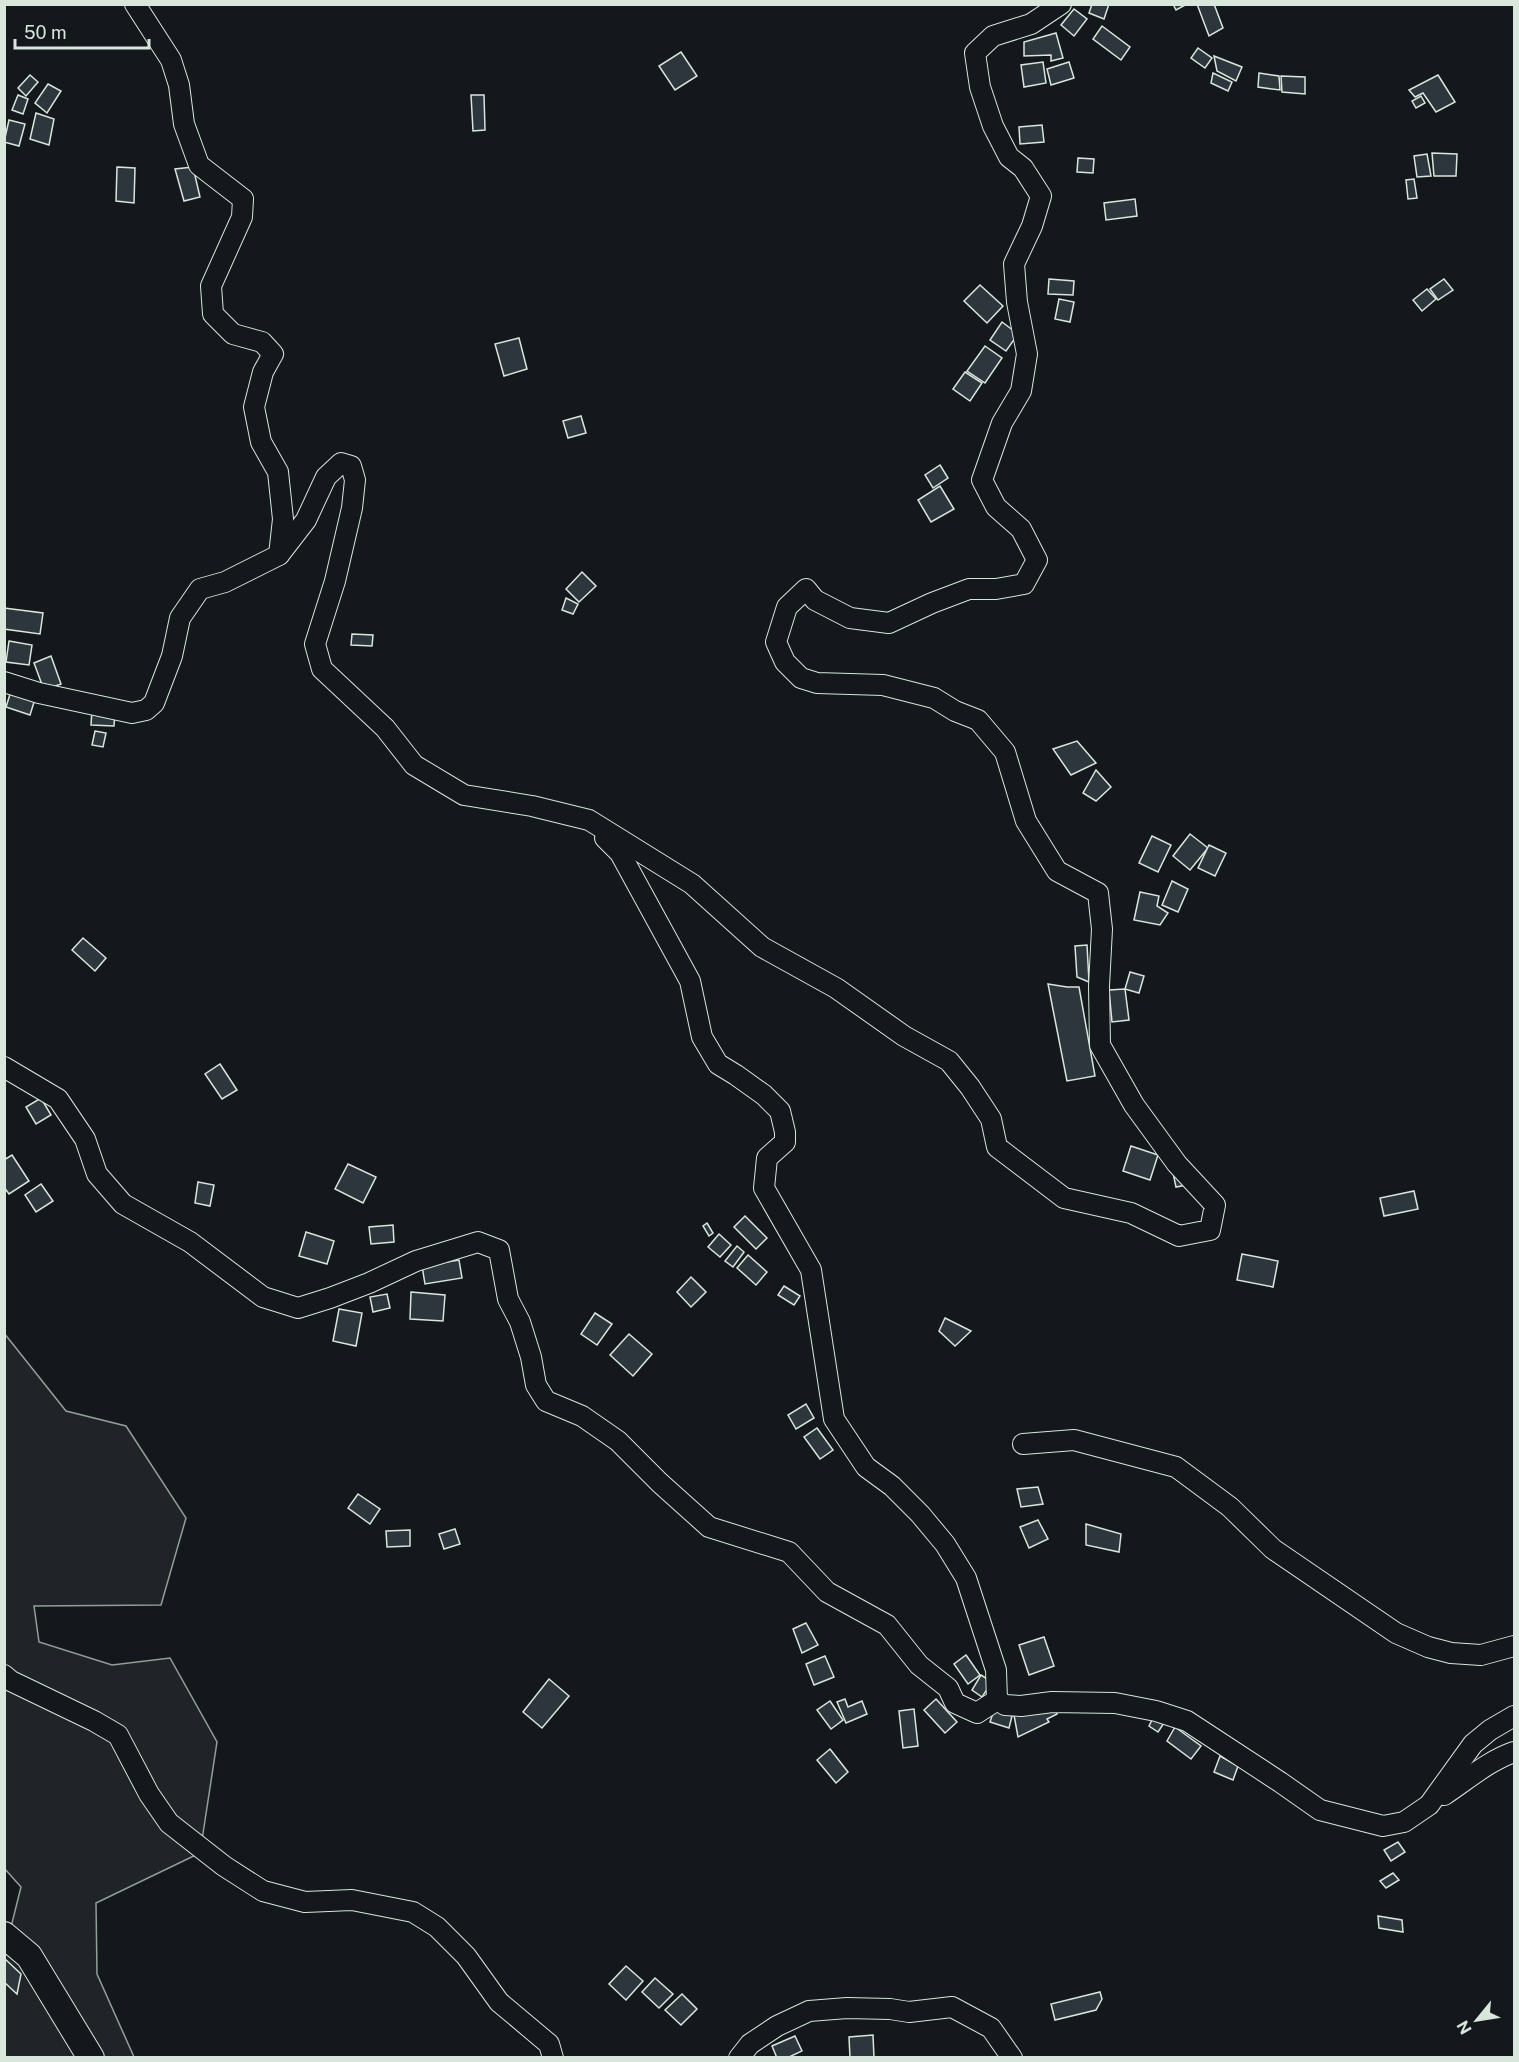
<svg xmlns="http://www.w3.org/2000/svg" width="1519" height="2062" font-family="'Public Sans',sans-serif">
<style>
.green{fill:#202428;stroke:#939e99;stroke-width:1.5}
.building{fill:#2c363c;stroke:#d8e6dc;stroke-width:1.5}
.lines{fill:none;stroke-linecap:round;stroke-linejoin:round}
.minor-casing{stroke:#d8e6dc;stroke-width:22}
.major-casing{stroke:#d8e6dc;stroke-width:28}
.minor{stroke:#14181c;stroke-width:20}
.major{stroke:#14181c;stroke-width:26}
</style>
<rect width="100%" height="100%" fill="#14181c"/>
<path class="green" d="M4 1333 66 1411 126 1426 186 1518 161 1605 34 1606 39 1642 112 1665 170 1658 217 1742 200 1853 96 1903 97 1974 134 2057H5V1951L21 1887 4 1868Z"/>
<g class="building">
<path d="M1092 4H1109L1104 19 1089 13Z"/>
<path d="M1173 4H1187L1176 10Z"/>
<path d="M1197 4H1214L1223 28 1209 36Z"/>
<path d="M1074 9 1087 19 1074 36 1061 25Z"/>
<path d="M1102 26 1130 47 1121 60 1093 39Z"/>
<path d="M1056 33 1063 58 1051 61V55L1024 56V42Z"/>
<path d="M1198 48 1212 58 1205 68 1191 58Z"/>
<path d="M681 52 697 76 675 90 659 66Z"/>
<path d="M1214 56 1242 67 1236 81 1217 71Z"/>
<path d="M1043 62 1046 83 1024 87 1021 65Z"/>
<path d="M1069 62 1074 78 1051 85 1047 69Z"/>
<path d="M1213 73 1232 82 1228 91 1211 83Z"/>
<path d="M1259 73 1279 76 1280 90 1258 87Z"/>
<path d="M30 75 38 82 26 96 18 88Z"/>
<path d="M1438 75 1455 102 1436 112 1423 93 1415 97 1409 90Z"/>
<path d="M1281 76 1305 77V94L1282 92Z"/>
<path d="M48 84 61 91 47 113 35 103Z"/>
<path d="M18 95 28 99 23 114 12 110Z"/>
<path d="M471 95H484L485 130 473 131Z"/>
<path d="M1421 96 1425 103 1416 108 1412 101Z"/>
<path d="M36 113 54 119 49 145 30 139Z"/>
<path d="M9 120 25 124 19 146 4 142Z"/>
<path d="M1042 125 1044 142 1020 144 1019 127Z"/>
<path d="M1432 153 1457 154 1456 176H1434Z"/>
<path d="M1427 154 1431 176 1417 177 1414 156Z"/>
<path d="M1078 158 1094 159 1093 173 1077 172Z"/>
<path d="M117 167 135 168 134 203 116 201Z"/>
<path d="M193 167 200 197 184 201 175 169Z"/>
<path d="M1414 179 1417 198 1408 199 1406 180Z"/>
<path d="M1135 199 1137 216 1106 220 1104 203Z"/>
<path d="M1049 279 1074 281 1073 295 1048 294Z"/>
<path d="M1444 279 1453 290 1438 300 1430 289Z"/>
<path d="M980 285 1003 306 987 323 964 301Z"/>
<path d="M1427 289 1436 299 1422 311 1413 300Z"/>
<path d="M1059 299 1074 302 1070 322 1055 319Z"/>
<path d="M1002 322 1018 334 1006 351 990 340Z"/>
<path d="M519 338 527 369 504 376 495 344Z"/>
<path d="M985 346 1002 358 985 383 967 371Z"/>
<path d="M965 372 982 383 970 401 953 389Z"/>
<path d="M581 416 586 433 568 438 563 421Z"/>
<path d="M940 465 948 478 933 488 925 475Z"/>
<path d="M940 486 954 509 931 522 918 500Z"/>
<path d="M582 572 596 586 579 602 566 589Z"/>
<path d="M566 598 578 604 573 614 562 610Z"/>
<path d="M4 608 43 613 40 634 4 629Z"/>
<path d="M352 634 373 635 372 646 351 645Z"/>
<path d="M9 641 32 645 29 665 6 662Z"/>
<path d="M51 656 61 684 44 690 34 663Z"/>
<path d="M11 691 35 699 30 715 6 707Z"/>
<path d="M92 710 115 712 114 726 91 725Z"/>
<path d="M95 731 106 733 103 747 92 745Z"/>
<path d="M1077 741 1096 763 1071 775 1053 749Z"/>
<path d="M1096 770 1111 787 1096 801 1083 793Z"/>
<path d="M1190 834 1208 848 1190 870 1173 856Z"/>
<path d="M1152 836 1171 845 1158 872 1139 863Z"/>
<path d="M1209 845 1226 853 1215 876 1198 868Z"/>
<path d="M1172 881 1188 889 1178 912 1162 905Z"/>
<path d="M1140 892 1159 896 1157 906 1168 913 1160 925 1134 920Z"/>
<path d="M83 938 106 958 95 971 72 950Z"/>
<path d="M1087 945 1089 982 1077 977 1075 946Z"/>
<path d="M1130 972 1144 976 1139 993 1125 989Z"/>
<path d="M1048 984 1067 987H1079L1095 1076 1067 1081Z"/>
<path d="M1125 989 1129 1020 1112 1022 1109 990Z"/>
<path d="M220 1064 237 1090 222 1099 205 1074Z"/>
<path d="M41 1098 51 1115 36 1124 26 1107Z"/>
<path d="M1131 1146 1158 1155 1150 1180 1123 1171Z"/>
<path d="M12 1155 29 1181 9 1194 4 1187V1160Z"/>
<path d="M348 1164 376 1177 363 1203 335 1189Z"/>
<path d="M1173 1173 1186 1185 1176 1187Z"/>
<path d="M198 1182 214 1185 210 1206 195 1203Z"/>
<path d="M41 1184 53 1201 36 1212 25 1195Z"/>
<path d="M1414 1191 1418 1209 1384 1216 1380 1198Z"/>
<path d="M745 1216 767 1238 756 1249 734 1227Z"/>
<path d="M707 1223 713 1233 709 1236 703 1226Z"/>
<path d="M393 1225 394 1242 371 1244 369 1227Z"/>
<path d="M306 1232 334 1241 327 1264 299 1256Z"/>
<path d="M719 1234 731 1245 720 1257 708 1247Z"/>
<path d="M737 1246 744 1252 733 1267 725 1261Z"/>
<path d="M1242 1254 1278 1261 1273 1287 1237 1280Z"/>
<path d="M748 1255 767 1272 756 1285 737 1268Z"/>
<path d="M459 1260 462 1278 425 1284 422 1266Z"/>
<path d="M691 1277 706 1292 691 1307 677 1292Z"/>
<path d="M784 1286 800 1296 794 1305 778 1295Z"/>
<path d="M411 1292 445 1295 443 1321 410 1319Z"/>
<path d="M387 1294 390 1308 373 1312 370 1297Z"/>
<path d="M339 1309 362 1313 356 1346 333 1341Z"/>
<path d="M595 1313 612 1324 597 1345 581 1334Z"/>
<path d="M945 1318 971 1331 955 1346 939 1331Z"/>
<path d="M629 1334 652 1354 633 1376 610 1355Z"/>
<path d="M806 1404 814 1418 796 1429 788 1415Z"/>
<path d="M817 1428 833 1450 820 1459 804 1437Z"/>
<path d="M1038 1487 1043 1504 1021 1507 1017 1489Z"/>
<path d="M358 1494 380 1509 370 1524 348 1508Z"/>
<path d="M1038 1520 1048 1539 1029 1548 1020 1527Z"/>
<path d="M1086 1524 1121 1534 1119 1552 1086 1545Z"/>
<path d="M455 1529 460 1544 444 1549 439 1534Z"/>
<path d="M410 1530V1546L387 1547 386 1531Z"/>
<path d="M806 1623 818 1645 802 1653 793 1629Z"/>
<path d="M1044 1637 1054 1666 1029 1675 1019 1645Z"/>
<path d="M966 1655 980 1675 968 1684 954 1664Z"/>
<path d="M825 1656 834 1677 814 1685 806 1664Z"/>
<path d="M981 1675 992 1682 982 1697 972 1690Z"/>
<path d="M549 1679 569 1696 542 1728 523 1712Z"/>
<path d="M845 1699 848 1707 862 1701 867 1714 846 1723 837 1702Z"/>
<path d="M936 1699 957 1722 945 1733 924 1710Z"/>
<path d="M830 1701 843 1720 831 1729 817 1710Z"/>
<path d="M1056 1707 1057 1714 1047 1719 1049 1722 1018 1737 1014 1715Z"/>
<path d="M914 1709 918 1746 903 1748 899 1711Z"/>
<path d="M994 1710 1012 1716 1009 1728 990 1722Z"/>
<path d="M1155 1714 1166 1720 1158 1732 1149 1726Z"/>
<path d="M1175 1727 1201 1746 1191 1759 1167 1741Z"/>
<path d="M830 1749 848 1772 836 1783 817 1760Z"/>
<path d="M1220 1756 1238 1766 1233 1780 1214 1772Z"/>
<path d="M1398 1842 1405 1852 1391 1861 1384 1850Z"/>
<path d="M1393 1873 1399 1880 1386 1888 1380 1881Z"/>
<path d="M1378 1916 1402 1920 1403 1932 1379 1928Z"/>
<path d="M4 1958 21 1974 17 1994 4 1982Z"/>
<path d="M626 1966 643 1981 626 2000 609 1984Z"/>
<path d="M655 1978 673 1994 659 2008 642 1992Z"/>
<path d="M1100 1992 1102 1999 1096 2010 1055 2020 1051 2004Z"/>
<path d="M682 1994 697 2009 681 2025 665 2010Z"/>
<path d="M873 2035 874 2058H850L849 2037Z"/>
<path d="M795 2036 802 2051 787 2058H777L772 2046Z"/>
</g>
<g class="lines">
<g class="minor-casing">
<g id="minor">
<path d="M135 4 171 60 179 85 184 124 199 165 243 199 242 217 211 286 213 314 233 334 262 342 273 354 263 372 254 407 261 442 278 472 283 519 279 555"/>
<path d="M4 682 39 693 132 713 146 710 154 703 172 656 180 618 200 589 225 582 279 555 306 520 326 477 341 463 351 466 355 480 352 508 335 581 315 644 322 669 385 728 414 765 464 795 532 806 589 820 692 884 762 947 836 988 904 1036 949 1061 970 1087 991 1119 997 1147 1064 1198 1131 1213 1179 1236 1210 1230 1215 1205 1177 1164 1134 1105 1100 1045 1099 986 1102 929 1098 893 1057 871 1026 821 1005 752 978 720 955 711 934 698 883 685 817 683 801 678 785 662 776 642 787 607 806 589 815 600 850 618 889 623 932 603 969 589H996L1024 584 1037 560 1021 529 996 507 982 480 1002 423 1021 391 1027 354 1017 302 1014 264 1032 226 1041 196 1023 168 1009 157 993 126 980 87 975 53 993 36 1031 24 1061 4"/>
<path d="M4 1067 58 1099 85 1139 97 1174 123 1204 190 1242 263 1297 298 1308 330 1298 369 1283 416 1261 478 1242 499 1250 508 1299 520 1322 531 1357 536 1385 546 1401 582 1416 618 1441 660 1483 709 1527 789 1552 827 1592 887 1625 919 1665 948 1688 955 1703 977 1713 997 1700 996 1670 966 1578 945 1544 920 1514 892 1486 866 1467 834 1419 811 1270 764 1188 767 1158 785 1142V1132L780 1111 764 1095 736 1075 718 1064 702 1037 690 981 620 853 605 838"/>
<path d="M1023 1444 1074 1440 1176 1467 1230 1507 1273 1549 1396 1633 1428 1647 1451 1653 1481 1655 1514 1646"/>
<path d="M4 1675 11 1681 94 1721 118 1735 149 1794 169 1823 224 1866 263 1891 305 1902 352 1900 413 1912 437 1927 466 1956 499 2002 549 2044 553 2058"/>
<path d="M997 1700 1005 1705 1021 1706 1052 1702 1115 1703 1156 1711 1187 1721 1280 1782 1320 1810 1383 1826 1404 1822 1429 1805 1473 1744 1490 1730 1514 1716"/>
<path d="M1444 1795C1467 1780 1488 1761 1514 1752"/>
<path d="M739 2058 750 2044 777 2026 809 2011 847 2008 890 2009 909 2012 952 2007 991 2028 1012 2058"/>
</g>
</g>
<g class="major-casing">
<path id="major" d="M4 1935 29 1956 91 2058"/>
</g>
<use href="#minor" class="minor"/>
<use href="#major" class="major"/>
</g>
<rect width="1519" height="2062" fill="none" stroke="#d8e6dc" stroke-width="12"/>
<g transform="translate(1477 2020) rotate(240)" stroke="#14181c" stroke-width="4.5" paint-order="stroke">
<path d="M0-4.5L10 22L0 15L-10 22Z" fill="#d8e6dc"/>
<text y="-9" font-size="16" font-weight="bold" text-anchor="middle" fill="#d8e6dc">N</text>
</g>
<path d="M15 39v9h134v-9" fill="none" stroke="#d8e6dc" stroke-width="3"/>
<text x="24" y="39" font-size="18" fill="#d8e6dc" stroke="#14181c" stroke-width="4.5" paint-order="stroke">50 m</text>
</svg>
